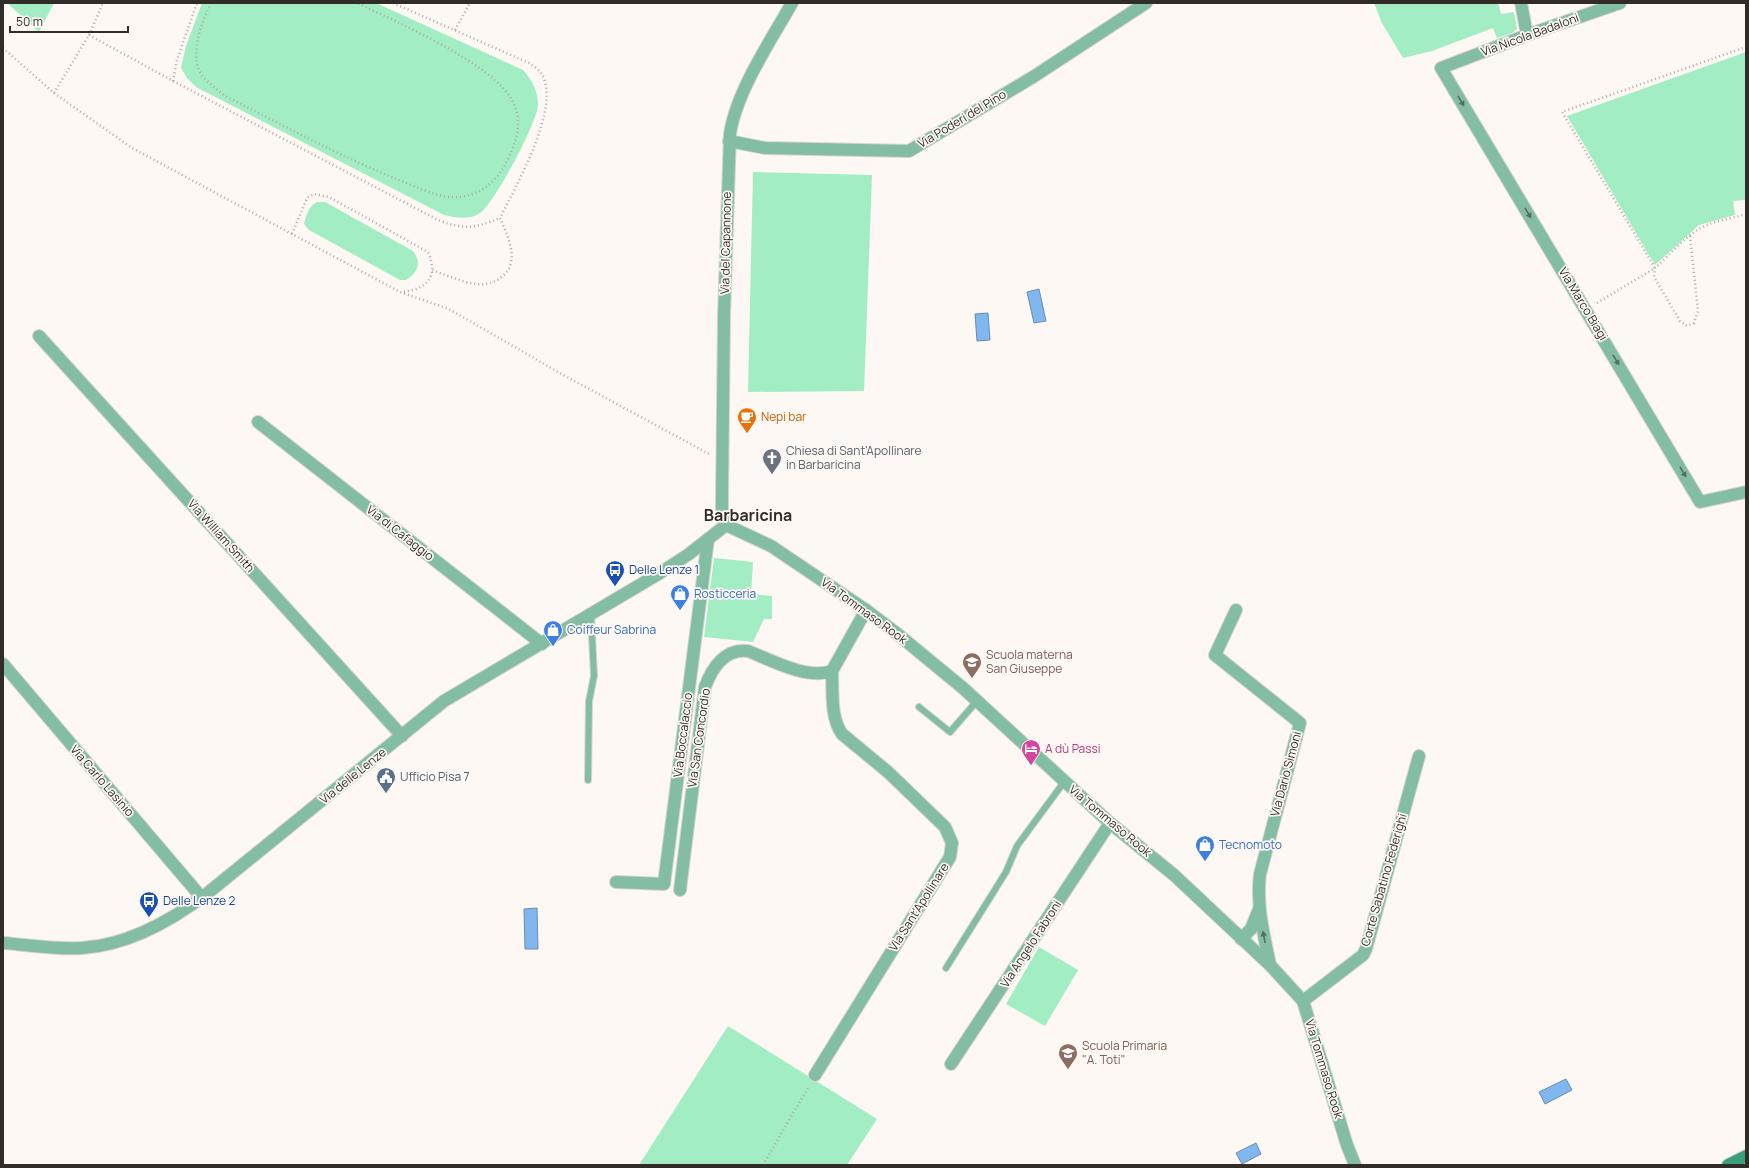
<svg xmlns="http://www.w3.org/2000/svg" width="1749" height="1168" font-family="Manrope,sans-serif">
<style>
.green{fill:#a2edc3}
.water{fill:#80b7ef;stroke:#688db3}
.lines{fill:none;stroke-linecap:round;stroke-linejoin:round}
.lane-casing{stroke:#d8d3ce;stroke-width:8}
.street-casing{stroke:#d8d3ce;stroke-width:14}
.secondary-casing{stroke:#d8d3ce;stroke-width:14}
.path{stroke:#afaaa6;stroke-width:2.5;stroke-dasharray:1 3;stroke-linecap:butt}
.lane{stroke:#82bda4;stroke-width:6}
.street{stroke:#82bda4;stroke-width:12}
.secondary{stroke:#3b9f7b;stroke-width:12}
.oneway{fill:#556d60}
.labels{text-anchor:middle;stroke-width:3.5;stroke-linejoin:round;paint-order:stroke}
.street-label{font-size:12px;fill:#312c28;stroke:#fdf8f3}
.food-label{font-size:12px;fill:#c56008;stroke:#fdf8f3;text-anchor:start}
.worship-label{font-size:12px;fill:#5b616d;stroke:#fdf8f3;text-anchor:start}
.transit-label{font-size:12px;fill:#164399;stroke:#fdf8f3;text-anchor:start}
.shop-label{font-size:12px;fill:#366cbe;stroke:#fdf8f3;text-anchor:start}
.education-label{font-size:12px;fill:#785e54;stroke:#fdf8f3;text-anchor:start}
.hotel-label{font-size:12px;fill:#b23c85;stroke:#fdf8f3;text-anchor:start}
.service-label{font-size:12px;fill:#4e5e75;stroke:#fdf8f3;text-anchor:start}
.district-label{font-size:16px;font-weight:bold;fill:#312c28;stroke:#fdf8f3}
</style>
<rect width="100%" height="100%" fill="#fdf8f3"/>
<g class="green">
<path d="M7 3H54L39 32Z"/>
<path d="M202 3H376L523 70C532 80 538 91 538 105 537 123 495 202 480 213 470 220 456 218 444 215L196 87 187 78 181 68 186 46Z"/>
<path d="M1374 3H1498L1501 14 1514 12 1517 29 1512 33 1497 38 1493 28 1432 51 1403 58 1382 23Z"/>
<path d="M1746 52V200L1733 201 1735 215 1699 225 1655 265 1567 116Z"/>
<path d="M753 172 872 175 864 391 748 392Z"/>
<path d="M317 202H325L413 251C422 263 418 272 406 280H400L309 230 304 224C306 215 309 206 317 202Z"/>
<path d="M714 558 753 562 751 594 772 596V619H764L753 642 704 637Z"/>
<path d="M1039 947 1078 970 1045 1026 1006 1004Z"/>
<path d="M728 1026 877 1119 847 1165H639Z"/>
</g>
<g class="water">
<path d="M1039 289 1046 321 1034 323 1027 292Z"/>
<path d="M988 313 990 340 977 341 975 314Z"/>
<path d="M537 908 538 949H525L524 909Z"/>
<path d="M1566 1079 1572 1090 1545 1104 1539 1092Z"/>
<path d="M1256 1143 1261 1154 1242 1164 1236 1153Z"/>
</g>
<g class="lines">
<g class="lane-casing">
<g id="lane">
<path d="M919 707 950 732 977 701"/>
<path d="M588 780 589 701 594 676 591 615"/>
<path d="M946 968 1006 872 1017 846 1064 782"/>
</g>
</g>
<g class="street-casing">
<g id="street">
<path d="M1521 3 1527 35"/>
<path d="M1620 3 1527 35 1441 68 1700 502 1746 492"/>
<path d="M729 141 765 148 909 151 1033 77 1146 3"/>
<path d="M39 336 402 736"/>
<path d="M258 422 542 644"/>
<path d="M726 525 771 546 866 610 895 632 963 688 1110 823 1174 875 1270 965 1303 1001 1347 1145 1355 1165"/>
<path d="M1236 610 1215 655 1300 723 1260 874C1256 905 1264 935 1270 965"/>
<path d="M3 664 202 898"/>
<path d="M832 671 866 610"/>
<path d="M616 882 664 884 708 539"/>
<path d="M680 890 705 687C712 668 725 648 748 651 771 660 807 680 832 671"/>
<path d="M1241 939 1251 929 1259 909"/>
<path d="M3 943C29 945 56 950 82 948 128 945 174 919 209 892L444 701 660 573 689 554 726 525 722 517V497L724 316 730 134C736 92 771 40 792 3"/>
<path d="M1303 1001 1363 955 1366 949 1419 756"/>
<path d="M951 1064 1110 823"/>
<path d="M815 1075 950 857 952 843 945 827 888 772 842 734C830 717 833 691 832 671"/>
</g>
</g>
<g class="secondary-casing">
<path id="secondary" d="M1728 1165 1746 1156"/>
</g>
<g class="path">
<path d="M211 3C202 21 188 57 202 75 208 83 217 89 225 96 283 125 339 156 399 180 415 186 434 196 451 197 475 198 493 186 505 165 515 146 524 123 513 102 496 65 395 21 357 3"/>
<path d="M393 3 529 63C533 66 538 69 541 73 563 105 515 187 500 218 508 237 522 264 499 279 492 283 485 285 476 284 461 282 446 275 432 270"/>
<path d="M455 30 470 3"/>
<path d="M89 35 173 81 440 221C467 230 474 228 500 218"/>
<path d="M3 48 54 93 132 148 400 292 449 309 558 372 709 454"/>
<path d="M173 81 177 60 197 3"/>
<path d="M54 93 89 35 103 3"/>
<path d="M292 234 307 198 314 194 329 197 428 252C439 277 427 289 402 292"/>
<path d="M1690 236 1698 311 1694 323 1687 326 1680 321 1654 277 1655 268C1671 254 1687 233 1707 225 1719 220 1733 218 1746 214"/>
<path d="M1597 303 1655 268 1562 112 1746 47"/>
<path d="M763 1165 809 1086"/>
</g>
<use href="#lane" class="lane"/>
<use href="#street" class="street"/>
<use href="#secondary" class="secondary"/>
</g>
<defs><path id="oneway-solid" d="M-6-.8H1V-3.2L6.5 0L1 3.2V.8H-6Z"/></defs>
<g class="oneway">
<use href="#oneway-solid" transform="translate(1461 101) rotate(59)"/>
<use href="#oneway-solid" transform="translate(1528 213) rotate(59)"/>
<use href="#oneway-solid" transform="translate(1616 360) rotate(59)"/>
<use href="#oneway-solid" transform="translate(1683 472) rotate(59)"/>
<use href="#oneway-solid" transform="translate(1264 937) rotate(-101)"/>
</g>
<defs>
<g id="cafe-pin" transform="scale(1)"><path d="M0 17L-7.5 6A9.5 9.5 0 1 1 7.5 6Z" fill="#e8710a" stroke="#fdf8f3"/><path d="M-5.5-4.5H6V0H3Q3 3.5 0 3.5H-2.5Q-5.5 3.5-5.5 0ZM3-3.2v2h1.7v-2ZM-6 4.5H4V6H-6Z" fill="#fff"/></g>
<g id="church-pin" transform="scale(1)"><path d="M0 17L-7.5 6A9.5 9.5 0 1 1 7.5 6Z" fill="#6b7280" stroke="#fdf8f3"/><path d="M-1.2-6h2.4v3.5h3.3v2.4h-3.3V6h-2.4V-.1h-3.3v-2.4h3.3Z" fill="#fff"/></g>
<g id="bus-pin" transform="scale(1)"><path d="M0 17L-7.5 6A9.5 9.5 0 1 1 7.5 6Z" fill="#1a4fb4" stroke="#fdf8f3"/><path d="M-5-6H5V4H4V6H2V4H-2V6H-4V4H-5ZM-3.5-4V0h7V-4ZM-3.5 1.2v1.5H-2V1.2ZM2 1.2v1.5H3.5V1.2Z" fill="#fff"/></g>
<g id="shop-pin" transform="scale(1)"><path d="M0 17L-7.5 6A9.5 9.5 0 1 1 7.5 6Z" fill="#3f7fe0" stroke="#fdf8f3"/><path d="M-5-2.5h2.3a2.7 3.5 0 0 1 5.4 0H5L5.5 6h-11ZM-1.5-2.5h3a1.5 2.3 0 0 0-3 0Z" fill="#fff"/></g>
<g id="school-pin" transform="scale(1)"><path d="M0 17L-7.5 6A9.5 9.5 0 1 1 7.5 6Z" fill="#8d6e63" stroke="#fdf8f3"/><path d="M0-5L7-2L0 1L-7-2ZM-4 1L0 2.5L4 1V4Q0 6-4 4Z" fill="#fff"/></g>
<g id="hotel-pin" transform="scale(1)"><path d="M0 17L-7.5 6A9.5 9.5 0 1 1 7.5 6Z" fill="#d1479c" stroke="#fdf8f3"/><path d="M-6-4.5h1.5V1H6V5H4.5V3h-9V5H-6ZM-4 0a1.8 1.8 0 1 1 3.6 0ZM.5 0V-2.5h3Q6-2.5 6 0Z" fill="#fff"/></g>
<g id="civic-pin" transform="scale(1)"><path d="M0 17L-7.5 6A9.5 9.5 0 1 1 7.5 6Z" fill="#5c6f8a" stroke="#fdf8f3"/><path d="M-.6-6.5H3V-4.5H.6V-3L4-1V1h2V6H-6V1h2V-1L-.6-3ZM-1.2 2.5V6h2.4V2.5Z" fill="#fff"/></g>
</defs>
<g fill-rule="evenodd">
<use href="#cafe-pin" x="747" y="417"/>
<use href="#church-pin" x="772" y="458"/>
<use href="#bus-pin" x="615" y="570"/>
<use href="#shop-pin" x="680" y="594"/>
<use href="#shop-pin" x="553" y="630"/>
<use href="#school-pin" x="972" y="662"/>
<use href="#hotel-pin" x="1031" y="749"/>
<use href="#civic-pin" x="386" y="777"/>
<use href="#shop-pin" x="1205" y="845"/>
<use href="#bus-pin" x="149" y="901"/>
<use href="#school-pin" x="1068" y="1053"/>
</g>
<g class="labels">
<g class="street-label">
<text transform="translate(1530 35) rotate(-20)" y="4">Via Nicola Badaloni</text>
<text transform="translate(962 119) rotate(-31)" y="4">Via Poderi del Pino</text>
<text transform="translate(726 243) rotate(-89)" y="4">Via del Capannone</text>
<text transform="translate(1583 304) rotate(59)" y="4">Via Marco Biagi</text>
<text transform="translate(400 533) rotate(38)" y="4">Via di Cafaggio</text>
<text transform="translate(221 536) rotate(48)" y="4">Via William Smith</text>
<text transform="translate(864 611) rotate(36)" y="4">Via Tommaso Rook</text>
<text transform="translate(683 735) rotate(-83)" y="4">Via Boccalaccio</text>
<text transform="translate(699 738) rotate(-82)" y="4">Via San Concordio</text>
<text transform="translate(1286 774) rotate(-75)" y="4">Via Dario Simoni</text>
<text transform="translate(353 776) rotate(-39)" y="4">Via delle Lenze</text>
<text transform="translate(102 781) rotate(49)" y="4">Via Carlo Lasinio</text>
<text transform="translate(1110 821) rotate(40)" y="4">Via Tommaso Rook</text>
<text transform="translate(1384 880) rotate(-74)" y="4">Corte Sabatino Federighi</text>
<text transform="translate(919 907) rotate(-58)" y="4">Via Sant'Apollinare</text>
<text transform="translate(1031 944) rotate(-57)" y="4">Via Angelo Fabroni</text>
<text transform="translate(1324 1069) rotate(73)" y="4">Via Tommaso Rook</text>
</g>
<g class="food-label">
<text x="761" y="421">Nepi bar</text>
</g>
<g class="worship-label">
<text x="786" y="455">Chiesa di Sant'Apollinare<tspan x="786" dy="14">in Barbaricina</tspan></text>
</g>
<g class="transit-label">
<text x="629" y="574">Delle Lenze 1</text>
<text x="163" y="905">Delle Lenze 2</text>
</g>
<g class="shop-label">
<text x="694" y="598">Rosticceria</text>
<text x="567" y="634">Coiffeur Sabrina</text>
<text x="1219" y="849">Tecnomoto</text>
</g>
<g class="education-label">
<text x="986" y="659">Scuola materna<tspan x="986" dy="14">San Giuseppe</tspan></text>
<text x="1082" y="1050">Scuola Primaria<tspan x="1082" dy="14">"A. Toti"</tspan></text>
</g>
<g class="hotel-label">
<text x="1045" y="753">A dù Passi</text>
</g>
<g class="service-label">
<text x="400" y="781">Ufficio Pisa 7</text>
</g>
<g class="district-label">
<text x="748" y="521">Barbaricina</text>
</g>
</g>
<rect width="1749" height="1168" fill="none" stroke="#312c28" stroke-width="8"/>
<path d="M10 26v6h118v-6" fill="none" stroke="#312c28" stroke-width="2"/>
<text x="16" y="26" font-size="12" fill="#312c28" stroke="#fdf8f3" stroke-width="3" paint-order="stroke">50 m</text>
</svg>
